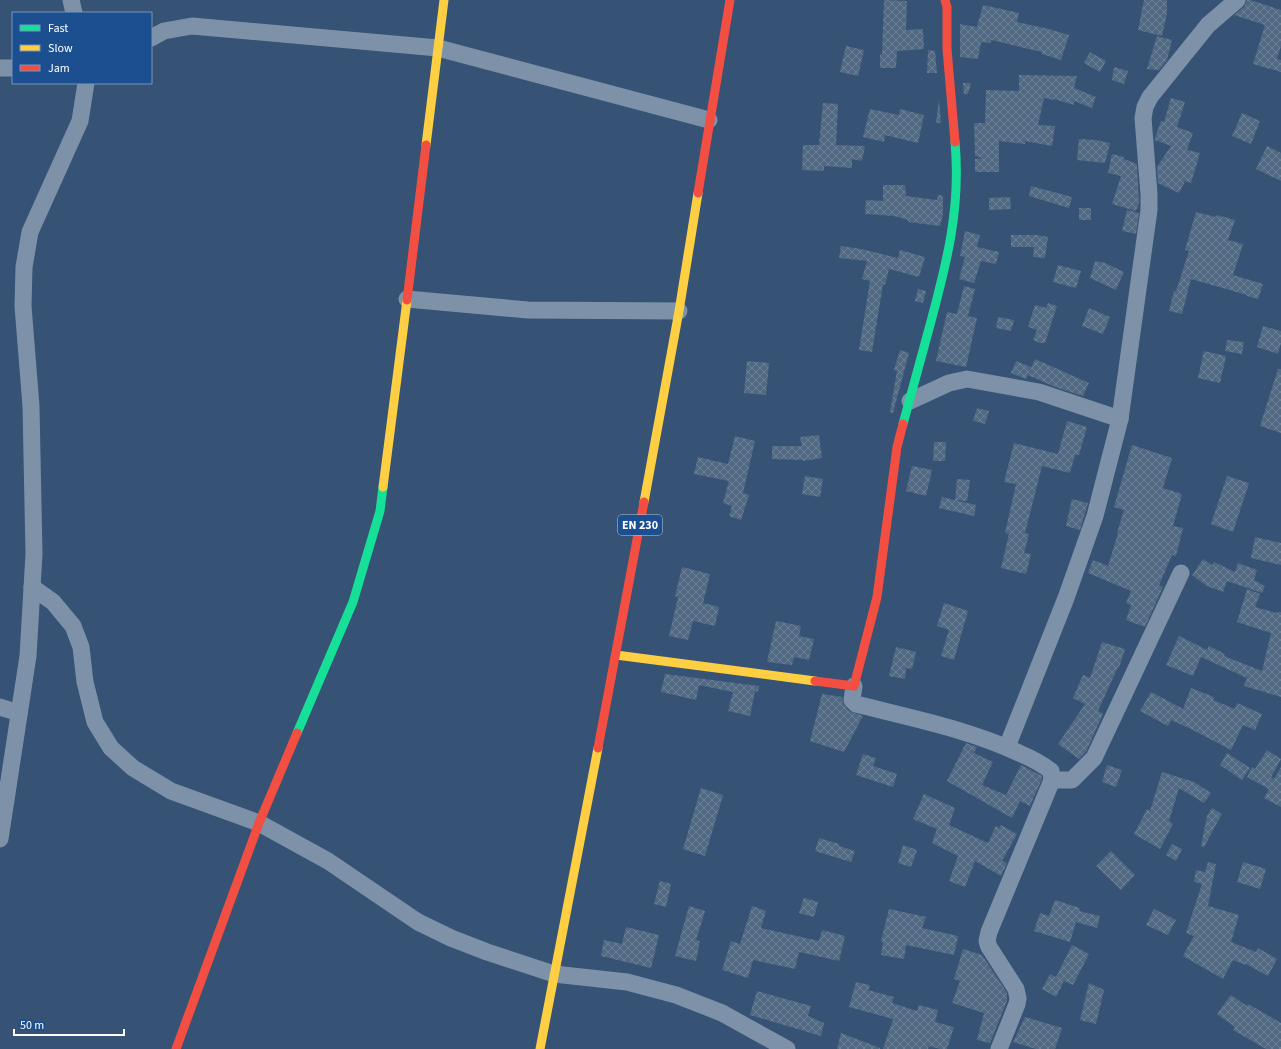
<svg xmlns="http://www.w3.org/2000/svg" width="1281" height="1049" font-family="'Source Sans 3',sans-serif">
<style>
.building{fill:url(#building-cross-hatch)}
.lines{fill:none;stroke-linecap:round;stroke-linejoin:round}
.street{stroke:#7d92a8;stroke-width:17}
.fast{stroke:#16e098;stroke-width:9}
.slow{stroke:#ffcf43;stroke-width:9}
.jam{stroke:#f24e42;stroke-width:9}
.labels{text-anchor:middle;stroke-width:3;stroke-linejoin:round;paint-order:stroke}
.shield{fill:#1b4f8f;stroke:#bbcadd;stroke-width:1}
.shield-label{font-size:12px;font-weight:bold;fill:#fff}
</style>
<defs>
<pattern id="building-cross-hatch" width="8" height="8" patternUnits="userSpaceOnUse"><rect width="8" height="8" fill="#526984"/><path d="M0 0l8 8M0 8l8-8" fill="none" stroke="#6c8096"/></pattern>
</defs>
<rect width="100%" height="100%" fill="#365274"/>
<g class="building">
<path d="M884 0 907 1 906 30 923 29 924 49 897 51 896 68H880V54L882 55Z"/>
<path d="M1144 0H1167V13L1162 36 1138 30Z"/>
<path d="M1247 0H1250L1281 10V46L1277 59 1281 60V72L1253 64 1265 25 1234 15 1244 7Z"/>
<path d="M983 5 1019 13 1017 22 1049 29 1069 35 1061 60 1042 54V52L991 40V43L981 42 978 59 960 57V24L977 27Z"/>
<path d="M1157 36 1172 40 1167 60 1159 70 1147 69Z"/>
<path d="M846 46 864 50 858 76 840 72Z"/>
<path d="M928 50 935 51 937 73H927Z"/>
<path d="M1090 52 1106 61 1100 72 1084 63Z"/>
<path d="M1114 67 1128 71 1124 84 1112 80Z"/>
<path d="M1019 75 1077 76 1074 88 1096 97 1092 108 1074 101V105L1054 99V100L1044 98 1038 125 1055 126 1052 146 1025 141V144L999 141V172H975V159L983 158 975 156 974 123H985L986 90 1019 91Z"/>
<path d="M963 83H971L968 94H964Z"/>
<path d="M1171 98 1185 102 1177 127 1193 133 1187 150 1200 153 1191 183 1185 181 1179 193 1158 183 1157 167 1171 146 1155 140V138L1161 121 1164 122Z"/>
<path d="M939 99 941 123H936Z"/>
<path d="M823 103 838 104 836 145 865 146 862 161 852 159V168L824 166V171L802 170 803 145H819Z"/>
<path d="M870 109 899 115 900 109 924 115 918 143 885 135 884 142 863 137Z"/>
<path d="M1242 113 1260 121 1251 144 1232 136Z"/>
<path d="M1079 139 1096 140 1110 143 1105 163 1077 160Z"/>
<path d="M1267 146 1281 153V181L1256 169Z"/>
<path d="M1112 154 1124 157V159L1137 164 1139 203 1136 211 1112 204 1121 176 1108 173Z"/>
<path d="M883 185H905L906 196 937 200 938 195 943 196V214L940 226 908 222V220L894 216 865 214 866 200 883 201Z"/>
<path d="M1031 186 1072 197 1069 208 1029 196Z"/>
<path d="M1010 197 1011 209 989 210V198Z"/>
<rect x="1079" y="208" width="12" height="12"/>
<path d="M1127 210 1139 213 1136 234 1122 231Z"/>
<path d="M1196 212 1216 217 1217 215 1235 220 1228 240 1243 244 1233 275 1263 284 1258 299 1247 296V295L1191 279 1182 314 1169 311 1174 291H1176L1189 251 1185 250Z"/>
<path d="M965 231 980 235 977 247 999 252 996 264 981 261 974 283 959 279 965 257 960 256Z"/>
<path d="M1011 235H1036L1048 237 1045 258 1033 257 1034 247H1011Z"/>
<path d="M841 246 861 249 898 258 900 250 925 257 919 277 889 269 885 285 883 284 872 352 859 350 870 281 862 279 867 261 839 258Z"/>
<path d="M1095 261 1105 263 1124 272 1116 290 1090 278Z"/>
<path d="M1058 265 1081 271 1076 288 1053 282Z"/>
<path d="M964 286 975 289 968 316 977 318 966 367 936 361 947 312 957 314Z"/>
<path d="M918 289 926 291 923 303 915 301Z"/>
<path d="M1048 303 1057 306 1045 343H1040L1033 340 1037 330 1028 327 1035 305 1046 308Z"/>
<path d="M1089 308 1110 317 1103 334 1082 326Z"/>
<path d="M998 317 1014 320 1011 331 996 328Z"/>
<path d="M1263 326 1281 331V343L1278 354 1257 347Z"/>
<path d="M1227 340 1244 342 1242 354 1225 351Z"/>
<path d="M900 350 909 353 893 413 890 412 897 371 894 370Z"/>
<path d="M1204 351 1226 356 1220 383 1198 378Z"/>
<path d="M1035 359 1089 383 1083 396 1055 387 1028 375Z"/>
<path d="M747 361 769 363 766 395 744 393Z"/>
<path d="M1016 361 1031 367 1026 379 1011 373Z"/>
<path d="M1278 369H1281V433L1260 426Z"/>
<path d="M977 408 989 411 985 424 973 421Z"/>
<path d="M1067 421 1087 427 1079 455H1075L1070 473 1042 466 1025 533 1029 534 1024 553 1031 554 1026 574 1001 568 1009 534 1005 533 1016 484 1004 482 1014 443 1058 454Z"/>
<path d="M819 435 822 458 803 461V460L772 459V446H802L800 437Z"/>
<path d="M735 436 755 441 743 493 749 495 741 520 729 516 732 506 723 503 729 481 694 474 698 457 728 464Z"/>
<path d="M934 442H946L945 461H933Z"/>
<path d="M1132 445 1172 458 1163 488 1182 494 1173 526 1183 528 1176 556 1172 555 1159 585 1163 587 1145 627 1126 620 1131 605 1126 603 1131 591 1088 573 1093 560 1108 566 1118 533H1117L1124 510 1114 507Z"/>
<path d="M912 466 932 470 926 496 906 491Z"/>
<path d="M805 476 823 479 820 497 802 494Z"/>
<path d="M1227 476 1249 483 1233 532 1211 524Z"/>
<path d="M957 479 970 480 967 501 955 500Z"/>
<path d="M942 497 976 505 974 516 939 508Z"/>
<path d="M1072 499 1088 503 1080 530 1066 526Z"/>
<path d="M1255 537 1281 543V565L1251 558Z"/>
<path d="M1203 559 1212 565 1214 562 1235 572 1238 563 1257 570 1254 580 1265 586 1262 593 1227 581 1223 592 1207 586 1192 575Z"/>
<path d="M682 567 710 574 703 603 719 607 715 626 693 621 688 640 669 636 678 597 675 596Z"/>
<path d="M1247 589 1260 594 1255 607 1276 613 1277 612H1281V697L1244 686 1247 678 1201 657 1193 676 1166 665 1179 636 1207 650 1209 646 1225 654 1224 656 1262 671 1271 633 1237 622Z"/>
<path d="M944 603 968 611 954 660 941 656 949 630 937 626Z"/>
<path d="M776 621 801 626 799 636 814 639 809 660 794 657 792 665 767 662Z"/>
<path d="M1102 642 1125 649 1119 668 1118 667 1098 711 1103 714 1086 752 1079 759 1058 744 1085 704 1073 698 1083 675 1090 678Z"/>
<path d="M896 647 916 652 912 669 906 668 905 679 889 676Z"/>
<path d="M665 674 759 686 758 692 755 691 750 716 728 711 733 692 699 685 696 700 661 692Z"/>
<path d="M1191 688 1214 697 1213 700 1235 709 1237 703 1262 714 1255 730 1243 725 1231 750 1191 729 1171 720 1168 726 1140 711 1151 692 1183 709Z"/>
<path d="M822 694 842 697 843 703 849 711 863 716 844 752 810 741Z"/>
<path d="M966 743 977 747 974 753 993 762 982 785 1006 795 1021 765 1042 776V779L1030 806 1020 801 1012 818 947 781Z"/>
<path d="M1267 750 1281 759 1271 777 1274 779 1281 767V807L1264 798 1269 789 1247 777 1252 767 1255 769Z"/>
<path d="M1227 753 1250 768 1242 780 1220 765Z"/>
<path d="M863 754 876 758 873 766 897 774 893 787 856 775Z"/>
<path d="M1107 765 1122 770 1116 787 1102 782Z"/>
<path d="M1162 772 1194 782 1211 793 1204 803 1179 788 1169 821 1173 824 1160 849 1134 834 1147 809 1150 811Z"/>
<path d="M701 788 723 795 705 856 683 849Z"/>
<path d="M924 794 955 808 949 825 988 843 996 826 999 828 1001 825 1017 834 1002 861 1007 863 1001 876 975 861 965 887 949 881 958 856 932 843 937 829 913 819Z"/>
<path d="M1212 808 1222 814 1204 847 1201 846 1207 816Z"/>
<path d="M819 838 839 844V846L855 851 851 862 815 851Z"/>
<path d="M1172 844 1182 849 1176 861 1166 855Z"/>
<path d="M903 845 917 850 911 867 898 863Z"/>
<path d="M1111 851 1135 875 1121 890 1096 866Z"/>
<path d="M1208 862 1216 864 1208 906 1239 915 1231 942 1256 952 1258 948 1277 959 1268 976 1246 964V965L1233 960 1223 979 1183 956 1194 936 1186 933 1202 884 1194 882 1196 870 1205 872Z"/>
<path d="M1243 862 1266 869 1260 889 1237 882Z"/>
<path d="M660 881 671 884 666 907 654 904Z"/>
<path d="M804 898 818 902 814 917 799 913Z"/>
<path d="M1055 900 1080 908 1079 911 1100 916 1097 928 1076 922 1070 942 1034 931 1040 913 1049 916Z"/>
<path d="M689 906 705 911 696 940 700 941 696 961 675 956Z"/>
<path d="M752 906 766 911 761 928 819 941 822 930 845 936 839 961 799 952 795 969 753 960 748 978 722 970 731 941 740 944Z"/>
<path d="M889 909 926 917 922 928 958 936 954 955 906 945 904 959 881 955 883 942 881 941Z"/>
<path d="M1154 909 1176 920 1168 935 1146 925Z"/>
<path d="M626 927 659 935 651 968 601 956 604 940 622 944Z"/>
<path d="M1072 945 1089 954 1073 985 1064 981 1056 997 1042 989 1050 974 1056 977Z"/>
<path d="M963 949 982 955 1007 993V1001L990 1043 977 1040 984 1013 952 1003 960 981 954 979Z"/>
<path d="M856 982 870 985 868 990 894 997 892 1003 917 1011 919 1005 938 1010 935 1022 954 1027 947 1049H940L929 1046 928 1049H883L893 1019 849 1007Z"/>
<path d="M1089 983 1104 990 1096 1024 1080 1020Z"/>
<path d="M757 991 811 1006 808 1016 824 1023 821 1036 750 1015Z"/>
<path d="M1231 995 1247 1006 1248 1004 1281 1023V1049H1266L1233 1030 1235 1027 1217 1014Z"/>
<path d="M1025 1017 1062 1028 1055 1049H1036L1013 1042Z"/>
<path d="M841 1033 880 1048V1049H837Z"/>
</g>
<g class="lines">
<g class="street">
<path d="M71 0 74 13"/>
<path d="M151 38 164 31 192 26 438 48 709 120"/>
<path d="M0 68H13"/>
<path d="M407 299 528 310 679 311"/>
<path d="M910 401 949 383 967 379 1039 392 1120 419"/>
<path d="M32 587 53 602 73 626 81 647 85 682 95 722 111 748 133 768 171 791 259 823 328 861 418 922 451 938 487 952 554 974 627 982 676 995 722 1013 787 1049"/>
<path d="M854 686 852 700 856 704C911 718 968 729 1019 753 1031 758 1041 763 1051 771L1052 780 989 932 987 941 989 947 1016 989 1018 998 1017 1004 999 1049"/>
<path d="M0 707 19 713"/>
<path d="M1007 747 1066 598 1095 516 1120 419 1149 210V194L1143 118 1145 107 1150 97 1208 25 1237 0"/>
<path d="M1052 780H1072L1094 758 1181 573"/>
<path d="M0 839 28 656 34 554 31 406 23 306 24 267 30 232 80 121 86 83"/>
</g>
<g class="fast">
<path d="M903 424C912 391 921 358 930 325 947 262 961 208 955 142"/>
<path d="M297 733 353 602 380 511 383 487"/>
</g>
<g class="slow">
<path d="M426 145 444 0"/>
<path d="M383 487 407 300"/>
<path d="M644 502 679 311 698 193"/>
<path d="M616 655 815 681"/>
<path d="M540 1049 598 748"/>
</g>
<g class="jam">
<path d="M945 0 947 7V49L955 142"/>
<path d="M698 193 730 0"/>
<path d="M407 300 426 145"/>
<path d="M815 681 854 686 877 597 897 447 903 424"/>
<path d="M598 748 644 502"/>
<path d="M176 1049 259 823 297 733"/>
</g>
</g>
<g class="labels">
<rect class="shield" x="618" y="515" width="44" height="20" rx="3"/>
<g class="shield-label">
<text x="640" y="529">EN 230</text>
</g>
</g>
<rect x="12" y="12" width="140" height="72" fill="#1b4f8f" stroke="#7695bc"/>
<rect x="20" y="25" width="20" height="6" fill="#16e098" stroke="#7695bc"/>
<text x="48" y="32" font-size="12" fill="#ffffff">Fast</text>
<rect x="20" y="45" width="20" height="6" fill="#ffcf43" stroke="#7695bc"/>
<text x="48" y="52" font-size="12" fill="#ffffff">Slow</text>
<rect x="20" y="65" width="20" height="6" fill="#f24e42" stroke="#7695bc"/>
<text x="48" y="72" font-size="12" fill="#ffffff">Jam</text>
<path d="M14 1029v6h110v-6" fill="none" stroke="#ffffff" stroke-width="2"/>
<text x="20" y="1029" font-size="12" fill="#ffffff" stroke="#1b4f8f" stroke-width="3" paint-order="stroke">50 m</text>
</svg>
